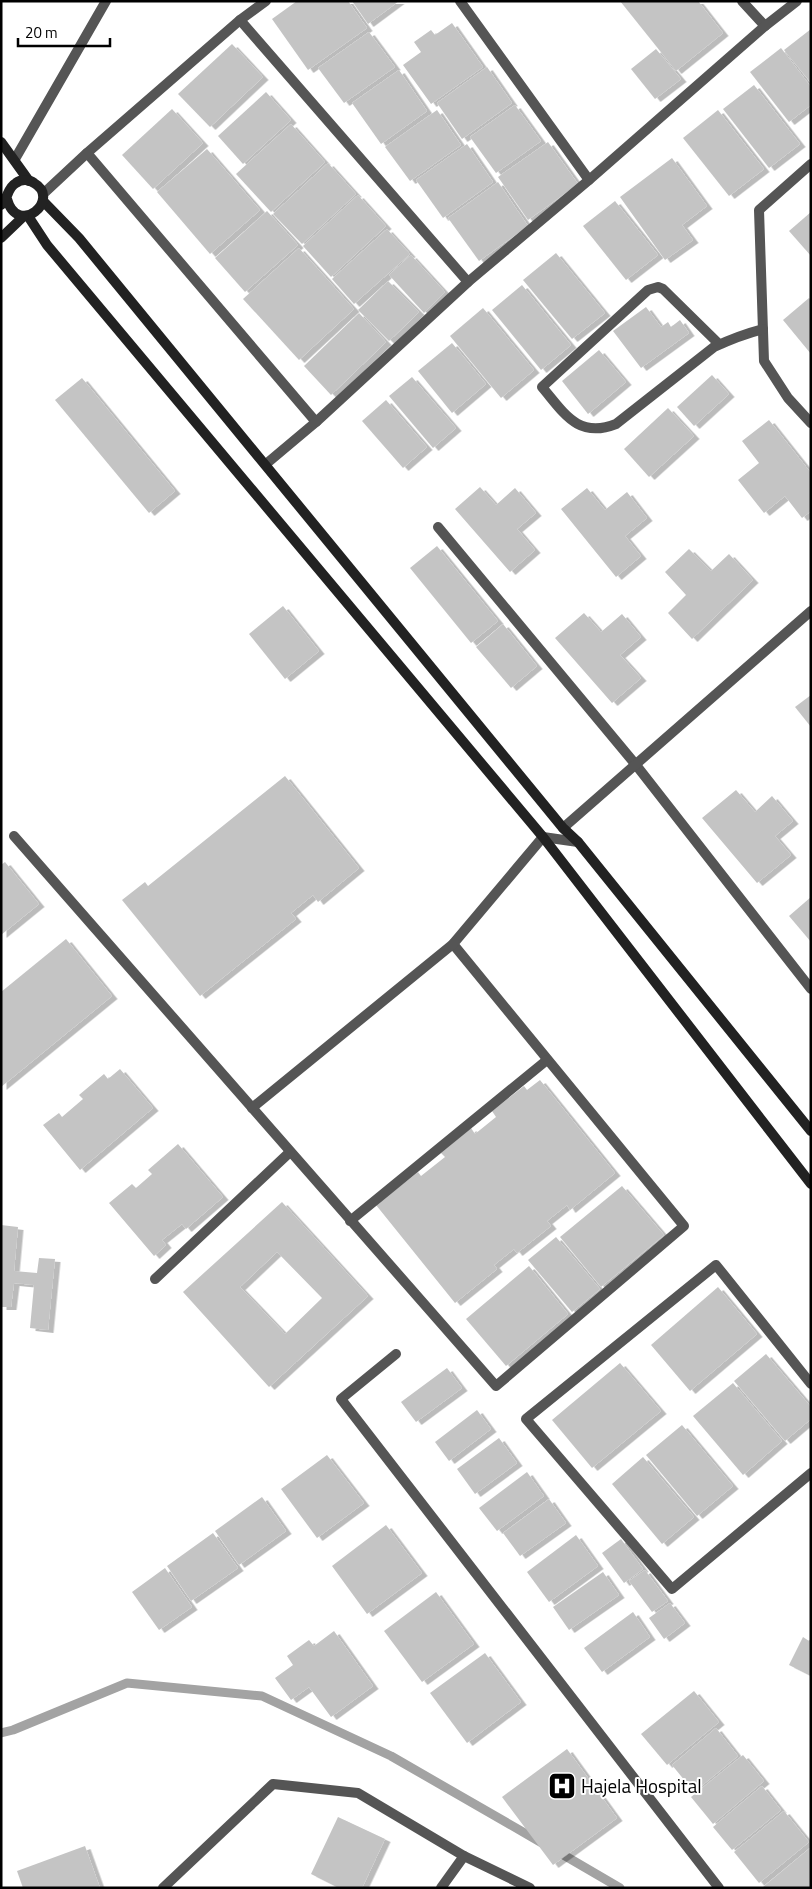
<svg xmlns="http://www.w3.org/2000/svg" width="812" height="1889" font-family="'Titillium Web',sans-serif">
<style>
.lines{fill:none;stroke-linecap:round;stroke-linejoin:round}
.stream{stroke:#a3a3a3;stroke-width:9}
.building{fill:#c4c4c4;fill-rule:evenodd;filter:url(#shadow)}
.street{stroke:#555;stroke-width:10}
.secondary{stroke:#222;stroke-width:10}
.labels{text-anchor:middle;stroke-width:4;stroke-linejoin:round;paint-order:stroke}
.poi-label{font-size:19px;fill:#000;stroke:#fff;text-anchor:start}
</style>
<defs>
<filter id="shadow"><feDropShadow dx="5.5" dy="3" stdDeviation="0" flood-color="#0004"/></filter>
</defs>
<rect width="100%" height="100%" fill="#fff"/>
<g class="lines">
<g class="stream">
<path d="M1 1733 13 1730 127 1683 262 1696 391 1756 542 1843"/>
<path d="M555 1850 620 1888"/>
</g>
</g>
<g class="building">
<path d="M297 1H348L367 28 308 70 272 19Z"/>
<path d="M352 1H399L368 24Z"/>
<path d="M620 1H698L723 33 676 71Z"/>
<path d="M452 23 483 67 431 104 403 65 421 52 414 42 431 30 435 35Z"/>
<path d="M811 29V83L784 50Z"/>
<path d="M369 32 395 67 344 103 318 68Z"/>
<path d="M232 44 263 77 210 127 178 94Z"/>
<path d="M781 48 811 87V105L789 122 750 72Z"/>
<path d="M656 49 681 79 655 99 631 69Z"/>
<path d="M487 67 512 103 462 139 437 103Z"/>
<path d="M399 70 427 111 381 144 352 103Z"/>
<path d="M754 85 800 144 769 168 723 109Z"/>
<path d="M266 92 291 120 243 164 218 136Z"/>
<path d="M515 105 541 141 496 173 470 137Z"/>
<path d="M172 109 203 143 153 189 122 155Z"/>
<path d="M437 110 461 145 410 181 385 147Z"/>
<path d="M718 110 764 169 729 196 683 138Z"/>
<path d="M291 124 325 162 271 212 236 174Z"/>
<path d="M548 142 578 184 528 220 498 177Z"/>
<path d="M467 144 493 182 443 218 416 180Z"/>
<path d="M207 149 260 210 210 254 157 192Z"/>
<path d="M672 158 707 206 682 225 693 240 665 260 620 197Z"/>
<path d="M328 163 356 194 302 244 273 214Z"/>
<path d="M498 182 528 226 479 261 448 218Z"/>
<path d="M358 195 386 226 331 277 303 246Z"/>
<path d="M615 201 658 255 626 280 583 226Z"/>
<path d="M267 211 298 245 245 292 215 258Z"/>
<path d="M811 212V256L789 231Z"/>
<path d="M387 229 410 254 354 304 332 279Z"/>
<path d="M299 248 354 309 299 360 243 299Z"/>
<path d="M556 253 605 313 572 339 523 280Z"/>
<path d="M411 255 445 292 424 313 389 275Z"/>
<path d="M388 281 419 312 389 341 358 310Z"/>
<path d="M522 285 571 345 541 370 492 310Z"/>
<path d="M809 298 811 300V354L783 320Z"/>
<path d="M646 307 661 327 668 322 671 327 680 320 689 333 641 368 613 331Z"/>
<path d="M483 308 534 370 501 398 450 336Z"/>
<path d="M359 313 386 342 331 395 304 366Z"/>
<path d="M452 343 486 384 452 413 418 371Z"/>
<path d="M599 350 626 382 588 414 562 381Z"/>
<path d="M712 375 729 394 694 426 677 407Z"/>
<path d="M412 377 456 428 433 448 389 396Z"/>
<path d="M82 378 175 491 149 513 55 400Z"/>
<path d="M386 400 427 447 403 468 362 421Z"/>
<path d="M668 408 694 436 649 477 624 449Z"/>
<path d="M769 420 811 473V511L802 518 785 496 764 513 738 480 759 463 742 441Z"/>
<path d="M480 487 496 505 515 488 536 513 517 529 535 550 510 572 455 509Z"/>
<path d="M587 488 605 510 627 492 647 518 625 536 641 556 616 577 561 509Z"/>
<path d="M437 546 498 621 471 643 410 568Z"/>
<path d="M689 549 711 571 729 554 753 580 692 639 668 613 686 595 665 572Z"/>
<path d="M283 606 319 651 285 679 249 634Z"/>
<path d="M584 613 601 632 622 614 641 637 620 655 641 678 612 703 555 638Z"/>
<path d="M503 624 537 666 511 688 476 647Z"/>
<path d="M811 695V727L795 707Z"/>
<path d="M285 776 359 868 318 902 313 895 291 913 296 919 200 996 122 900 145 882 148 886Z"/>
<path d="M736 790 755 812 772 796 793 821 775 836 791 855 757 883 702 818Z"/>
<path d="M5 862 39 904 1 935V865Z"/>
<path d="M811 897V942L789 916Z"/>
<path d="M66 939 112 996 1 1087V992Z"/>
<path d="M120 1069 153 1108 80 1170 43 1125 59 1113 62 1117 83 1099 79 1095 104 1074 108 1079Z"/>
<path d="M540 1080 615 1173 570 1210 567 1205 547 1221 551 1226 517 1253 514 1249 494 1265 497 1269 455 1303 376 1205 418 1172 421 1176 445 1157 441 1153 471 1128 475 1134 496 1117 492 1111 524 1086 527 1090Z"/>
<path d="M178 1144 223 1197 186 1229 182 1224 162 1240 166 1245 154 1256 109 1203 132 1184 136 1188 152 1174 148 1170Z"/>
<path d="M622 1186 664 1235 601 1287 560 1237Z"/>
<path d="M282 1202 368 1296 269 1387 183 1292ZM277 1252 322 1298 285 1334 240 1287Z"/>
<path d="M1 1225 18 1227 14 1271 37 1273 39 1258 55 1259 48 1330 30 1328 34 1285 14 1283 11 1307H1Z"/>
<path d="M556 1237 600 1289 572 1312 528 1260Z"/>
<path d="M529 1266 568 1314 506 1366 466 1319Z"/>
<path d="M718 1287 757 1334 690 1391 651 1345Z"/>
<path d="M766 1354 811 1407V1419L785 1441 734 1381Z"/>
<path d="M620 1363 661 1411 592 1468 552 1420Z"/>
<path d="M447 1368 462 1388 416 1422 401 1402Z"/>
<path d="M733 1383 782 1441 743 1475 693 1416Z"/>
<path d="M477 1410 491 1429 449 1461 435 1442Z"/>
<path d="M682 1425 733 1486 697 1516 646 1455Z"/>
<path d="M499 1438 517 1463 475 1494 457 1469Z"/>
<path d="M327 1455 364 1503 317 1538 281 1489Z"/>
<path d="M643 1457 694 1517 662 1544 612 1484Z"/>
<path d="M527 1472 544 1496 497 1531 479 1508Z"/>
<path d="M262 1497 286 1531 239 1565 215 1531Z"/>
<path d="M549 1499 566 1523 520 1556 503 1533Z"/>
<path d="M386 1525 422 1573 367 1614 332 1566Z"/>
<path d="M213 1533 238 1568 191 1601 167 1566Z"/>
<path d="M576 1535 598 1566 549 1602 527 1572Z"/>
<path d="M621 1539 643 1569 624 1583 602 1553Z"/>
<path d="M165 1568 192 1607 159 1630 132 1592Z"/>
<path d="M645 1570 668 1601 652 1612 629 1581Z"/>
<path d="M603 1572 619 1595 569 1630 553 1607Z"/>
<path d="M436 1592 474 1644 422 1682 384 1631Z"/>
<path d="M670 1603 685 1623 664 1639 649 1618Z"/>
<path d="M633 1612 650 1637 602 1672 584 1648Z"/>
<path d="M334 1631 373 1686 331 1717 309 1687 291 1700 275 1678 293 1665 287 1656 309 1640 314 1646Z"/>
<path d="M803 1637 809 1641 811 1638V1676L789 1665Z"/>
<path d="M485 1653 521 1702 467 1743 430 1693Z"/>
<path d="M694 1691 719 1722 667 1765 641 1734Z"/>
<path d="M716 1728 738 1756 694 1792 672 1765Z"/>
<path d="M567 1749 617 1818 553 1865 502 1797Z"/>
<path d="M743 1755 764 1781 713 1824 691 1797Z"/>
<path d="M762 1786 781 1810 732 1850 713 1827Z"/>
<path d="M784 1811 809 1842 759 1883 734 1852Z"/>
<path d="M338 1817 385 1839 362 1888H339L311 1874Z"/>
<path d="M85 1846 100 1888H23L17 1871Z"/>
<path d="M810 1848 811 1888H763V1887Z"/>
</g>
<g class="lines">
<g class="street">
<path d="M460 1 589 180"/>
<path d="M742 1 765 26"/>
<path d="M240 20 468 282"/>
<path d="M87 153 316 422"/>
<path d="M15 159 106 1"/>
<path d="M811 164 759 210 764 361 788 398 811 423"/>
<path d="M43 194 87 153 240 20 266 1"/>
<path d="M719 344 663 289 658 287 648 290 542 387C564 413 578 439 616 424L714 347C731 339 744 334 763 329"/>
<path d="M266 464 316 422 468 282 589 180 765 26 797 1"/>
<path d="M438 527 636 765 811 989"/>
<path d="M563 828 811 611"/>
<path d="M14 836 496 1386 684 1226 453 944"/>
<path d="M252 1108 453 944 543 837 578 842"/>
<path d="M350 1221 547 1060"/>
<path d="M155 1279 290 1152"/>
<path d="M396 1354 341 1399 719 1888"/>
<path d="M811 1384 716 1265 526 1419 672 1589 811 1473"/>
<path d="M163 1888 273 1784 358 1793 464 1856 530 1888"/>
<path d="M441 1888 464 1856"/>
</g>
<g class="secondary">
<path d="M1 142 29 181"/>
<path d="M43 201 79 238 563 828 578 842 811 1131"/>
<path d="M1 205C9 197 7 188 16 183 21 179 29 179 34 183 62 199 18 238 7 199"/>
<path d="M28 216 47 245 543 837 811 1184"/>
<path d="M1 238 24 216"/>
</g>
</g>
<defs>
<g id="hospital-square" transform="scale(1.4375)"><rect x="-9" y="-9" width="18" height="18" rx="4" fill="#000" stroke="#fff"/><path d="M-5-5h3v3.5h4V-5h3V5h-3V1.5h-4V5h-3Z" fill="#fff"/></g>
</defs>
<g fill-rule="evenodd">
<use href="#hospital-square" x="562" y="1786"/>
</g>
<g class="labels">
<g class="poi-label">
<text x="581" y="1793">Hajela Hospital</text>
</g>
</g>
<rect width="812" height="1889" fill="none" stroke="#000000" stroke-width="5"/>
<path d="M18 38v8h92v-8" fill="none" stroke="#000000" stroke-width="2.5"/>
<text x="25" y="38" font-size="15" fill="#000000" stroke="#ffffff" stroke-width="4" paint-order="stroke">20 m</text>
</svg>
